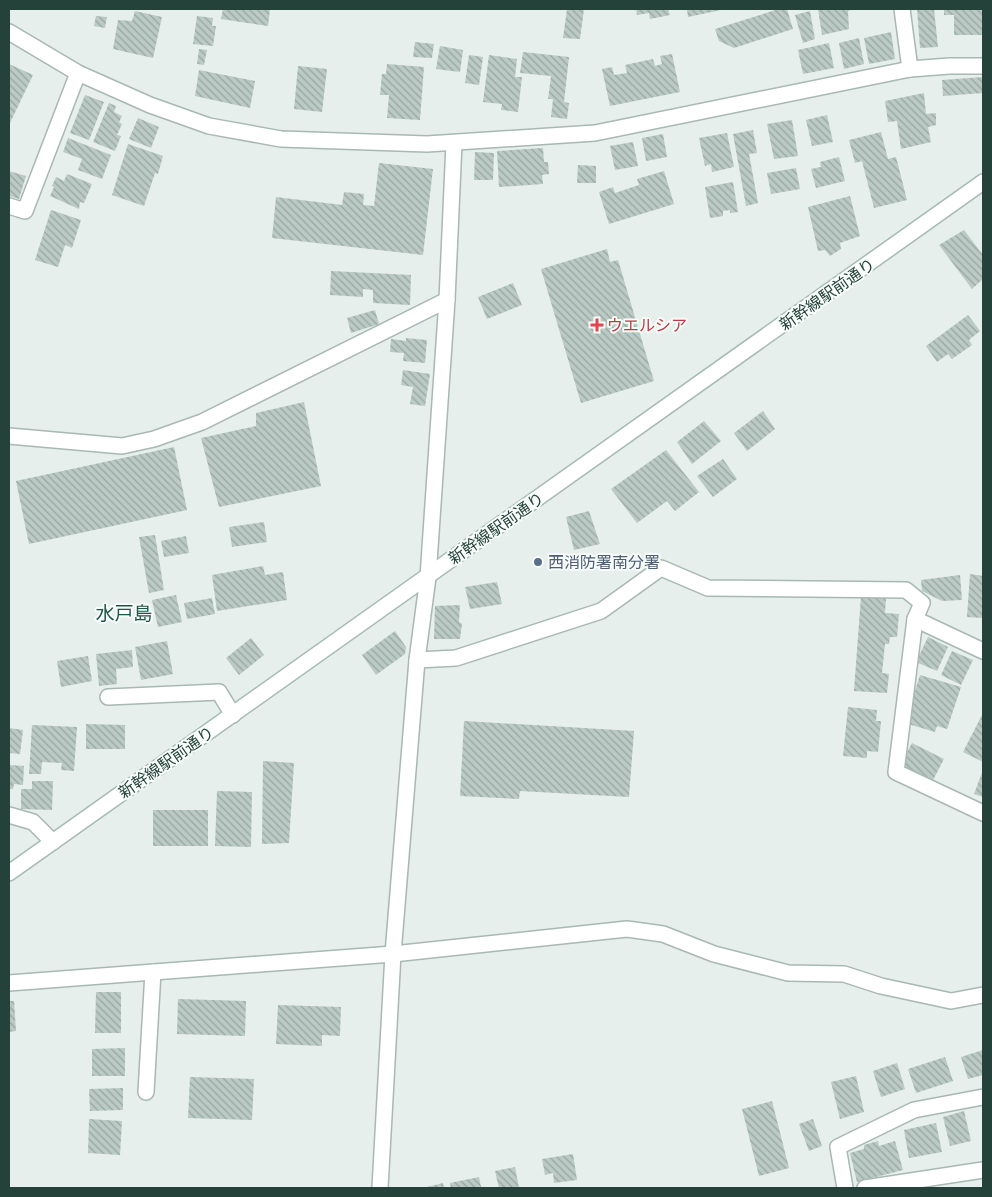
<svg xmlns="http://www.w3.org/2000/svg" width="992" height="1197" font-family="'Asap Condensed','Noto Sans JP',sans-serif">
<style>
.building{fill:url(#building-back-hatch)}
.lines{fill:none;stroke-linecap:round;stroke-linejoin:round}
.street-casing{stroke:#a8b8b2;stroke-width:18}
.secondary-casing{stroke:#a4bbb3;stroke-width:18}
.street{stroke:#fff;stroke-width:15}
.secondary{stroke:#fff;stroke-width:15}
.health-dot{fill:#e0444e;stroke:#f7fbf9;stroke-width:2}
.service-dot{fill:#5c6f8a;stroke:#f7fbf9;stroke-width:2}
.labels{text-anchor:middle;stroke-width:4;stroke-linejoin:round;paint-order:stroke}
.street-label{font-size:16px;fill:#24423a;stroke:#f7fbf9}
.health-label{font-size:16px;fill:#be3a42;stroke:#f7fbf9;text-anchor:start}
.service-label{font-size:16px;fill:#4e5e75;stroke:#f7fbf9;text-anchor:start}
.quarter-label{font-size:19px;fill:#1f5548;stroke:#f7fbf9}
</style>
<defs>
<pattern id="building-back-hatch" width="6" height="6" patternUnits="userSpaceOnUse" patternTransform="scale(1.25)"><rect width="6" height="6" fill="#bbcac4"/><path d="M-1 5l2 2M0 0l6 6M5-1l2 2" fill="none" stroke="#98a6a0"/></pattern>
</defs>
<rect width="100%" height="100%" fill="#e6efeb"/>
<g class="building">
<path d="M223 9H270L268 26 221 19Z"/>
<path d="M567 9H584L580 39 563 38Z"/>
<path d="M636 9H668L670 15 650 19 649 13 637 15Z"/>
<path d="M687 9H721V10L688 17Z"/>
<path d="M779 9H787L793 29 734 48 719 41 715 29Z"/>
<path d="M818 9H853L848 11 849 29 822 35Z"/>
<path d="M917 9H934L938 47 920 48Z"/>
<path d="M944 9H983V35H954V15H944Z"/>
<path d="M135 11 162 17 153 58 113 49 118 20 132 21Z"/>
<path d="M810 11 815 39 803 43 795 15Z"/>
<path d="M96 16 107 17 105 28 94 26Z"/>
<path d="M197 16 213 18 212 26H216L213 46 193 44Z"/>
<path d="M891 32 895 59 869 64 864 38Z"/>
<path d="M859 38 864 64 844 69 839 43Z"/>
<path d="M415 42 434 44 432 58 413 57Z"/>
<path d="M829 43 834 68 803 74 798 50Z"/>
<path d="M440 46 463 50 460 72 436 69Z"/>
<path d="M199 49 207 50 204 65 197 64Z"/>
<path d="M523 52 569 57 564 102 569 103 567 119 551 117 553 99H548L551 76 520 73Z"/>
<path d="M672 54 680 92 610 106 602 69 612 67 614 75 627 73 625 65 653 59 655 66 662 64 660 56Z"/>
<path d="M469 55 483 57 479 85 465 83Z"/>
<path d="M489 55 517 59 515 77H522L518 112 501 110 502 104 483 102Z"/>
<path d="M9 64 33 75 9 125Z"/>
<path d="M387 64 424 67 420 120 387 118 389 95H380L382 74H386Z"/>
<path d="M298 66 327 69 322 112 294 109Z"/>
<path d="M199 70 255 81 250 108 195 96Z"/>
<path d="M983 77V93L943 96 942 80Z"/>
<path d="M924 93 926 114 936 113V125L928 127 931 142 901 149 897 121 888 122 885 101Z"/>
<path d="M85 95 104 102 89 140 70 133Z"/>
<path d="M109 103 116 106 114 112 122 116 119 122 122 124 117 135 121 136 115 151 93 142Z"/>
<path d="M827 115 833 142 812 146 806 120Z"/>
<path d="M138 118 159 127 151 148 129 139Z"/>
<path d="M792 120 798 156 774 159 767 124Z"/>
<path d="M753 130 757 153 749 154 758 203 746 206 733 134Z"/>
<path d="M881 132 888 159 896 157 907 200 874 208 862 161 855 163 849 140Z"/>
<path d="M727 133 734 167 712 172 711 164 705 166 699 138Z"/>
<path d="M663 134 667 157 646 161 642 138Z"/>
<path d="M68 138 111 155 102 179 78 170 82 159 63 152Z"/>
<path d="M633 142 638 166 615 170 610 146Z"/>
<path d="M128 144 163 156 158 174 155 173 144 206 112 195Z"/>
<path d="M543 148 544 162H548L549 174 542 175 543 184 499 187 497 151Z"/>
<path d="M475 152 494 153 493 180H474Z"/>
<path d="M839 157 845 181 816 188 811 169 821 167 820 162Z"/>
<path d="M379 163 433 169 423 255 272 238 276 197 342 205 344 192 364 194 363 205 374 206Z"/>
<path d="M578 165 596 166V183H577Z"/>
<path d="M796 168 800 189 771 194 767 173Z"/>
<path d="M9 171 26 176 19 199 9 196Z"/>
<path d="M664 171 674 204 609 224 599 192 613 187 615 193 639 185 637 179Z"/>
<path d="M67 174 92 184 84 203 80 202 79 209 50 196 54 187 52 186 56 177 64 181Z"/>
<path d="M733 182 738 212 730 213V210L723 211V216L710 218 705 187Z"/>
<path d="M850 196 860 236 840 243 841 249 830 256 825 250 818 251 808 207Z"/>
<path d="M51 210 81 220 72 248 65 245 58 267 35 260Z"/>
<path d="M964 230 983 255V279L972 289 939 245Z"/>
<path d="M607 249 610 262 618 260 654 381 581 403 541 269Z"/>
<path d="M331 271 411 275 410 305 373 303V290L363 289V297L330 295Z"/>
<path d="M513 283 522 305 487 319 478 297Z"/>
<path d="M375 310 379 324 351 333 347 318Z"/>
<path d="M968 315 980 331 969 340 972 345 952 359 948 354 937 362 926 346Z"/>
<path d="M406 338 427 340 425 363 403 361 404 353 390 352 391 339 406 341Z"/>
<path d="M403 370 430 374 425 406 410 404 413 387 401 385Z"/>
<path d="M304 402 321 486 219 507 201 438 256 426V413Z"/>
<path d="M763 411 775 429 747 451 734 433Z"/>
<path d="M704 421 721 441 692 464 677 442Z"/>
<path d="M174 447 187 510 29 544 16 481Z"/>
<path d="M666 450 699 492 675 511 667 501 637 523 611 489Z"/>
<path d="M723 459 737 479 713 497 697 476Z"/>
<path d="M589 511 600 544 574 550 566 517Z"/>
<path d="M264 522 267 542 232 547 229 527Z"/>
<path d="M155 535 164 590 149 593 139 537Z"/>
<path d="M186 536 189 553 164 557 161 541Z"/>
<path d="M263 566 265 575 283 572 287 600 217 611 212 575Z"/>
<path d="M970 574 983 576V618L967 617Z"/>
<path d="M960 575 962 600 942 601 922 591 921 580Z"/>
<path d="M497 582 502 604 470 609 465 587Z"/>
<path d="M176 595 182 622 158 627 152 600Z"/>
<path d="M861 596 886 598 885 613 899 614 897 637H890L889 644H885L882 673 889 674 887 693 854 691Z"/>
<path d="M212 598 215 614 187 619 184 603Z"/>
<path d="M460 605 459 622 462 624 460 639H434L435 606Z"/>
<path d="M395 631 406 647 405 654 376 675 362 655Z"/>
<path d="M928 637 948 647 937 671 916 662Z"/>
<path d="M251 638 264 655 239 675 226 658Z"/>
<path d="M167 641 173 674 141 680 135 647Z"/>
<path d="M132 650 133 667 116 669 117 684 99 686 96 654Z"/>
<path d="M952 651 973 660 961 685 941 675Z"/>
<path d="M88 656 92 681 61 687 57 661Z"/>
<path d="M920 675 961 687 947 729 937 726 935 732 905 723Z"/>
<path d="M848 707 877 710 876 721H881L878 752 867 751V758L843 756Z"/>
<path d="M983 713V762L963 752Z"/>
<path d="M464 721 634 731 629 797 520 791 519 799 460 796Z"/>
<path d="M86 724 125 725V749H86Z"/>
<path d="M32 725 77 727 74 771 61 770 62 763 42 762 41 774H29Z"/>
<path d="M9 728 23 730 20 754 9 753Z"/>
<path d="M912 743 944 759 931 784 899 768Z"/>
<path d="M263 761 294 763 289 843 262 844Z"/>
<path d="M9 765 24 766 23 785 14 784 13 789H9Z"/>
<path d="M983 770V797L974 794Z"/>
<path d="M32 781H53L52 810 21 809V789H32Z"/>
<path d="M217 791 252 792 251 847 215 846Z"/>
<rect x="153" y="810" width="55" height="36"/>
<path d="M96 992H121V1033H95Z"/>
<path d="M178 999 246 1001 245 1036 177 1034Z"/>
<path d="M9 1001H14L16 1031 9 1032Z"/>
<path d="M278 1005 341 1007 340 1036 322 1035V1046L276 1044Z"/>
<path d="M125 1048V1076H92V1049Z"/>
<path d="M983 1050V1075L968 1079 961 1057Z"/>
<path d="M945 1057 953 1081 916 1093 908 1069Z"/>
<path d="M897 1063 905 1089 881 1097 873 1071Z"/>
<path d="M856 1076 864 1112 840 1119 831 1082Z"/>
<path d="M190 1077 254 1079 252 1120 188 1118Z"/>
<path d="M123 1088V1110L90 1111 89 1089Z"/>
<path d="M772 1101 789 1168 759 1176 742 1109Z"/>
<path d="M964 1111 971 1141 950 1146 943 1117Z"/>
<path d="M89 1119 122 1121 120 1155 88 1153Z"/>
<path d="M813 1119 822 1146 809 1151 799 1124Z"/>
<path d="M936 1123 942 1152 909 1158 904 1130Z"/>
<path d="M878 1141 879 1146 895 1141 903 1170 857 1182 850 1153 864 1149V1145Z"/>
<path d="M573 1154 577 1180 554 1183 553 1173 545 1175 542 1159Z"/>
<path d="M515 1167 519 1188H499L495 1171Z"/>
<path d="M479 1177 481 1187 475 1188H451L450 1183Z"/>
<path d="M443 1183 444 1188H423Z"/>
</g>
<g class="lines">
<g class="street-casing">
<g id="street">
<path d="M902 9 910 69"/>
<path d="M9 32 78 73 150 105 209 126 281 139 427 144 595 133 910 69 950 66H983"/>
<path d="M9 206 25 211 78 73"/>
<path d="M9 436 122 446 154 439 202 422 447 300"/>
<path d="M915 619 896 772 983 813"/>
<path d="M417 660 456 658 601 611 661 568 708 588 906 590 922 603 915 619 983 651"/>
<path d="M108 697 219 692 233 715"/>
<path d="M9 815 33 822 53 842"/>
<path d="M9 983 393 954 627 929 663 934 714 954 788 973 844 974 881 986 951 1001 983 995"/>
<path d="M146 1092 153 972"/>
<path d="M380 1188 393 954 417 660 428 577 447 300 454 143"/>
<path d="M845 1188 838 1147 914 1110 983 1097"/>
<path d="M865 1188 983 1170"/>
</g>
</g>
<g class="secondary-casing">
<path id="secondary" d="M9 873 983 182"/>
</g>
<use href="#street" class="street"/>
<use href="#secondary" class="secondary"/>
</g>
<path class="health-dot" d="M594.5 317.5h5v5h5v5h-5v5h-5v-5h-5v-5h5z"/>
<circle class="service-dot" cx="538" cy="562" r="5"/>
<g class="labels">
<g class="street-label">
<text transform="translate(827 294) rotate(-35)" y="6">新幹線駅前通り</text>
<text transform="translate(496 528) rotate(-35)" y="6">新幹線駅前通り</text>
<text transform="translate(166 762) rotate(-35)" y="6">新幹線駅前通り</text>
</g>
<g class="health-label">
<text x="607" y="331">ウエルシア</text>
</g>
<g class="service-label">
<text x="548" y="568">西消防署南分署</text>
</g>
<g class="quarter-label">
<text x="124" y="620">水戸島</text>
</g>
</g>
<rect width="992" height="1197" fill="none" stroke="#24423a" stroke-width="20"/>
</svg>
